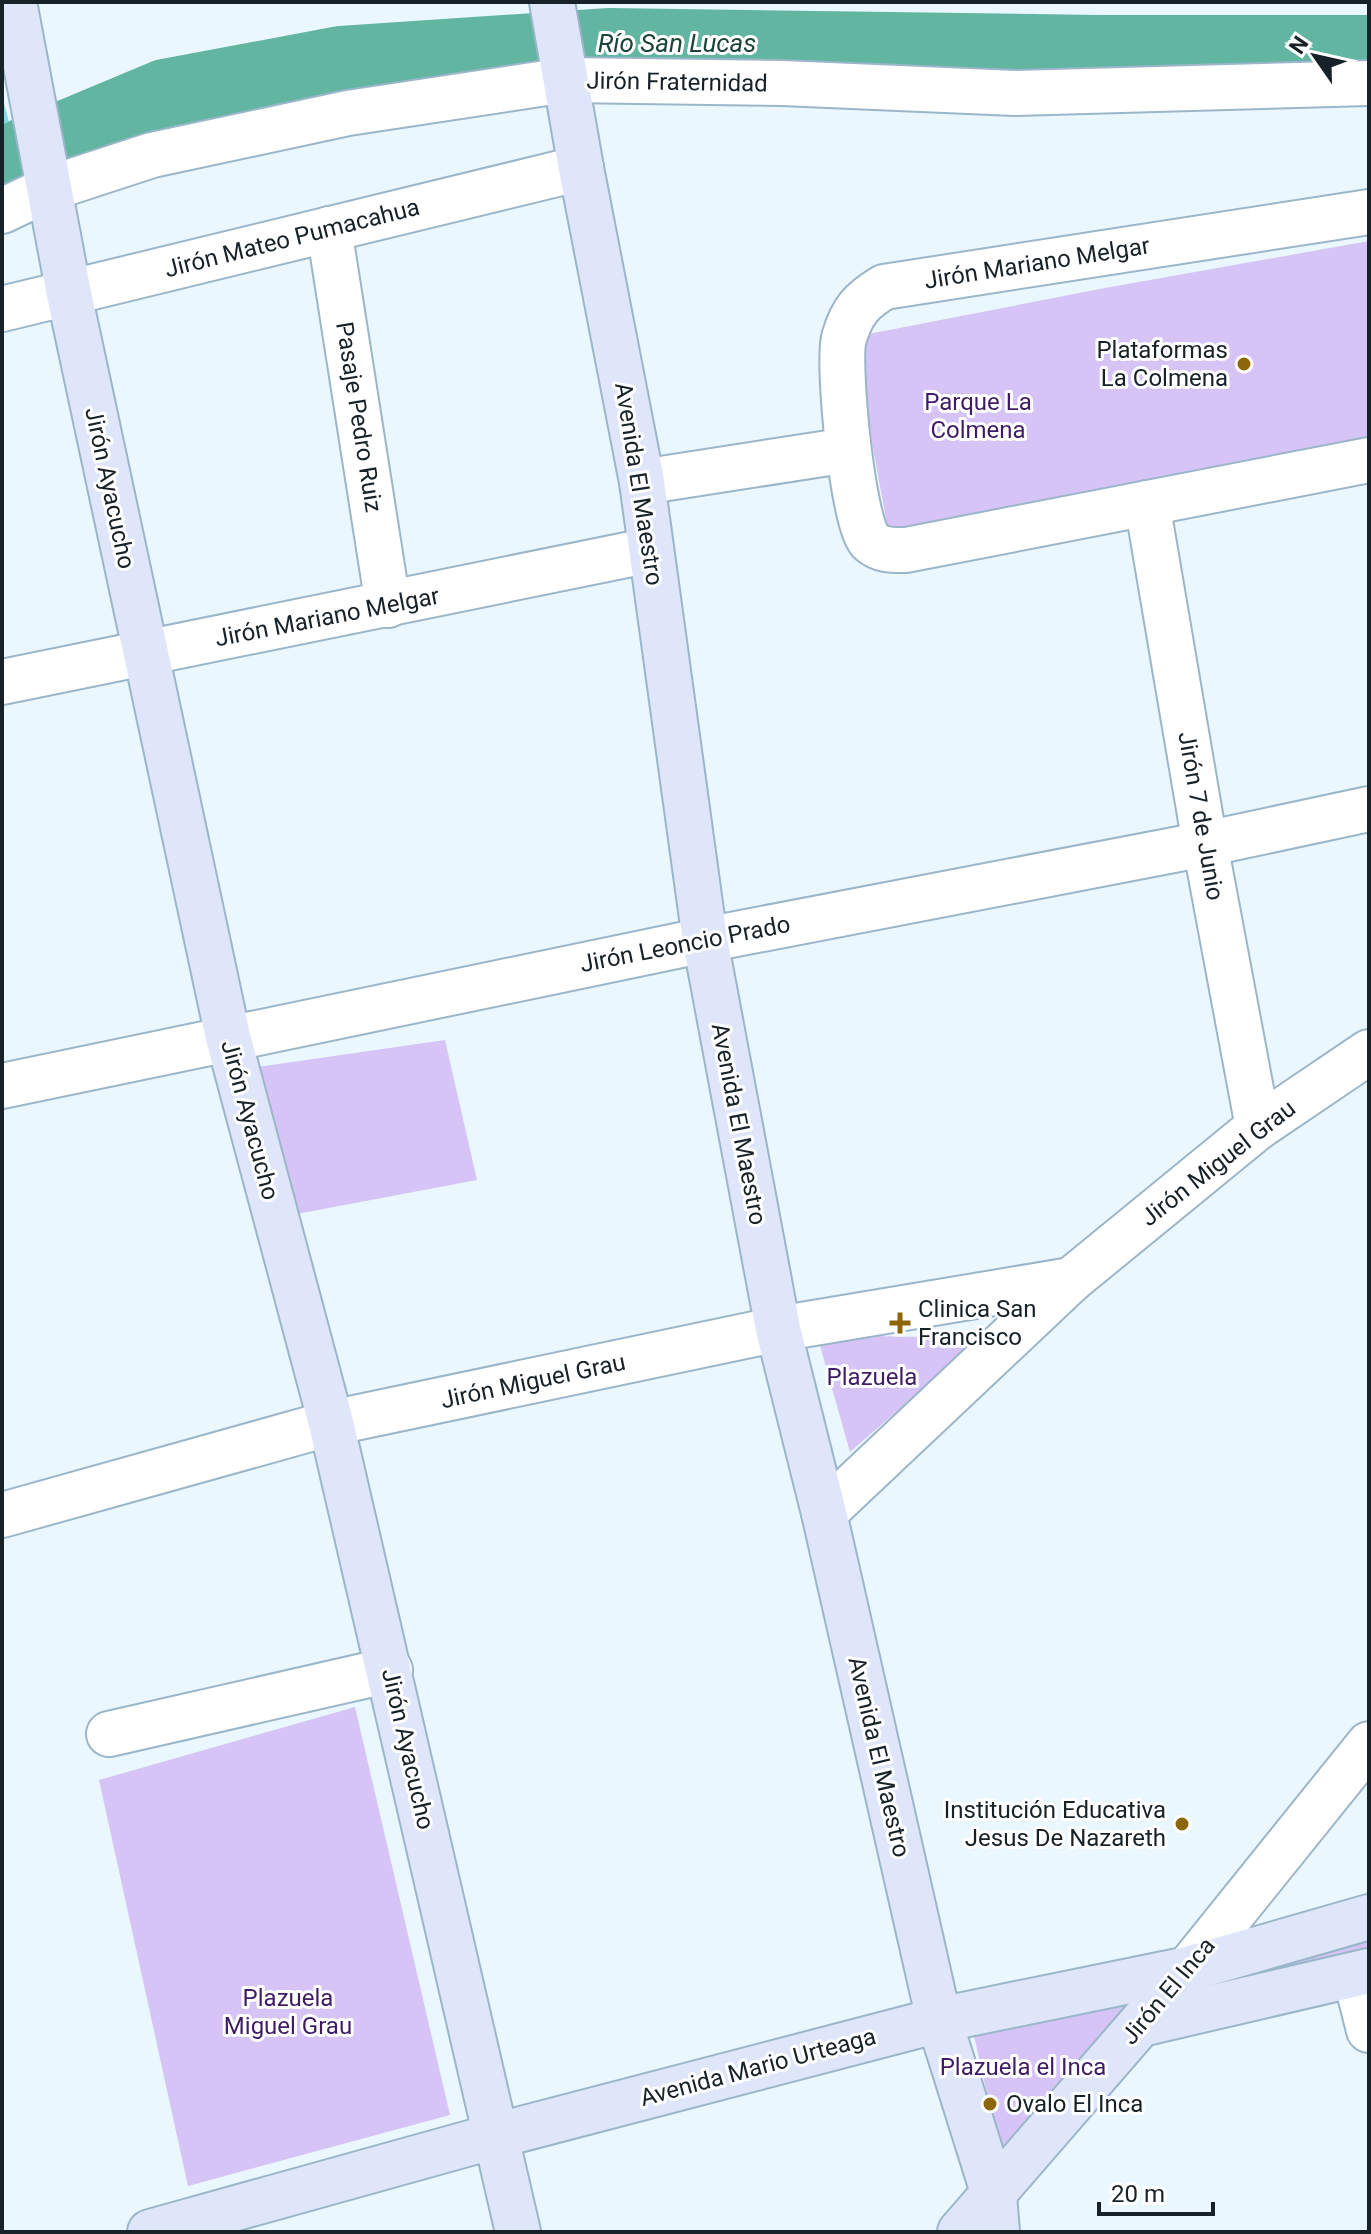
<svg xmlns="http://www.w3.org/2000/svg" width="1371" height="2234" font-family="Roboto,sans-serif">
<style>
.green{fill:#d5c4f5}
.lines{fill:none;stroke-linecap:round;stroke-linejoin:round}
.river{stroke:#62b6a1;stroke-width:68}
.building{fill:#81dce8}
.street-casing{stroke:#9bb6c9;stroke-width:48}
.secondary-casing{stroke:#9bb6c9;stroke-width:48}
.street{stroke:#fff;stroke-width:44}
.secondary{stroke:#dfe6fa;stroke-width:44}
.poi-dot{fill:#8e660a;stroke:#fff;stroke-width:3}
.labels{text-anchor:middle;stroke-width:6;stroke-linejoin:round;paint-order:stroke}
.street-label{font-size:24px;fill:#162128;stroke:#fff}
.poi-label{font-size:24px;fill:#162128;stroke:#fff;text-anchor:end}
.park-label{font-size:24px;fill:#3e1d64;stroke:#fff}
.water-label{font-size:26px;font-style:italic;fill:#1d443a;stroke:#fff}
</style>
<rect width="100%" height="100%" fill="#ebf7ff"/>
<g class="green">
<path d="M1369 241V439L889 536 853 337 1105 288Z"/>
<path d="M445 1040 477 1180 286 1216 244 1069Z"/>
<path d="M817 1335 981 1338 850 1452Z"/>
<path d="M355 1707 450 2115 188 2186 99 1780Z"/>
<path d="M1369 1930V1952L1194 1998 1235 1968Z"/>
<path d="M1144 1995 1000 2152 974 2036Z"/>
</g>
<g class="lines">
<path class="river" d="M2 161 165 93 341 60 610 42 1099 49H1369"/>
</g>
<path class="building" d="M2 95 9 122 2 124Z"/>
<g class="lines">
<g class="street-casing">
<g id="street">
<path d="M2 211 48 189 152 155 348 113 566 80 782 83 1015 93 1369 83"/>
<path d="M1369 212 884 287C861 301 852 311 844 338 837 363 853 528 871 542 881 551 894 550 906 550L1369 460"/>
<path d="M329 229 388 605"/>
<path d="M2 309 581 168"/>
<path d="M642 482 848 450"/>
<path d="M1147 503 1205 844 1258 1127"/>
<path d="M2 682 651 550"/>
<path d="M2 1086 705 940 1205 844 1369 809"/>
<path d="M824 1513 1071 1280 1258 1127 1369 1052"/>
<path d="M2 1515 331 1423 778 1329 1071 1280"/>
<path d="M109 1734 390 1670"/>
<path d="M1188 1969 1369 1744"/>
<path d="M1355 1975 1369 2030"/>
</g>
</g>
<g class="secondary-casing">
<g id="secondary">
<path d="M14 2 69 294 228 1037 331 1423 518 2232"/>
<path d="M552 2 581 168 642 482 705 940 778 1329 824 1513 939 2020 994 2195 997 2232"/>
<path d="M1141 2024 1369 1971"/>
<path d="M150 2232 495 2136 939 2020 1188 1969 1369 1917"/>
<path d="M960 2232 1188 1969"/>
</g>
</g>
<use href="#street" class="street"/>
<use href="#secondary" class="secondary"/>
</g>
<g class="poi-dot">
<circle cx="1244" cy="364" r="8"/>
<path d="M896 1311h8v8h8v8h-8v8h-8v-8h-8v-8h8z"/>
<circle cx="1182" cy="1824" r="8"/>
<circle cx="990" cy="2104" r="8"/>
</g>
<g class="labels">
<g class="street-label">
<text transform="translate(677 82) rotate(1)" y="8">Jirón Fraternidad</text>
<text transform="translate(292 238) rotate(-14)" y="8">Jirón Mateo Pumacahua</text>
<text transform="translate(1037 263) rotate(-9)" y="8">Jirón Mariano Melgar</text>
<text transform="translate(359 417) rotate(81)" y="8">Pasaje Pedro Ruiz</text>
<text transform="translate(639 484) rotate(81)" y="8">Avenida El Maestro</text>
<text transform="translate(110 488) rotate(78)" y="8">Jirón Ayacucho</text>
<text transform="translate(327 617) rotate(-11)" y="8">Jirón Mariano Melgar</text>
<text transform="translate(1201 816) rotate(80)" y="8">Jirón 7 de Junio</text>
<text transform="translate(685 944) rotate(-11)" y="8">Jirón Leoncio Prado</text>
<text transform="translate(250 1120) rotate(75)" y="8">Jirón Ayacucho</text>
<text transform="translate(739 1124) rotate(79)" y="8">Avenida El Maestro</text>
<text transform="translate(1218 1163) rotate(-38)" y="8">Jirón Miguel Grau</text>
<text transform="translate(533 1381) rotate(-12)" y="8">Jirón Miguel Grau</text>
<text transform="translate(408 1749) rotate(77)" y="8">Jirón Ayacucho</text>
<text transform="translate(879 1757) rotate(77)" y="8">Avenida El Maestro</text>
<text transform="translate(1168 1991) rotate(-50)" y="8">Jirón El Inca</text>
<text transform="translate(758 2067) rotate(-15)" y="8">Avenida Mario Urteaga</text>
</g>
<g class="poi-label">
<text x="1228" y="358">Plataformas<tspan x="1228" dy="28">La Colmena</tspan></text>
<text x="918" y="1317" text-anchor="start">Clinica San<tspan x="918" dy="28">Francisco</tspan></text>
<text x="1166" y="1818">Institución Educativa<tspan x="1166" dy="28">Jesus De Nazareth</tspan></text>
<text x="1006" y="2112" text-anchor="start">Ovalo El Inca</text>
</g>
<g class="park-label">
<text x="978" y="410">Parque La<tspan x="978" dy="28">Colmena</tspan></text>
<text x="872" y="1385">Plazuela</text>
<text x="288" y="2006">Plazuela<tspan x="288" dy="28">Miguel Grau</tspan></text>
<text x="1023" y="2075">Plazuela el Inca</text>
</g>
<g class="water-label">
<text x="677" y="52">Río San Lucas</text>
</g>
</g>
<rect width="1371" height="2234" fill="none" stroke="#162128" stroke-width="8"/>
<g transform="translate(1315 56) rotate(304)" stroke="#ffffff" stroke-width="6" paint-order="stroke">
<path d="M0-6L14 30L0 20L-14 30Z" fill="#162128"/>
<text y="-12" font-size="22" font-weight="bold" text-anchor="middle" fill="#162128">N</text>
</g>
<path d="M1099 2202v12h114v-12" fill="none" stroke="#162128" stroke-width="4"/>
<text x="1111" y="2202" font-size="24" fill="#162128" stroke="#ffffff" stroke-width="6" paint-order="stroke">20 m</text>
</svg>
